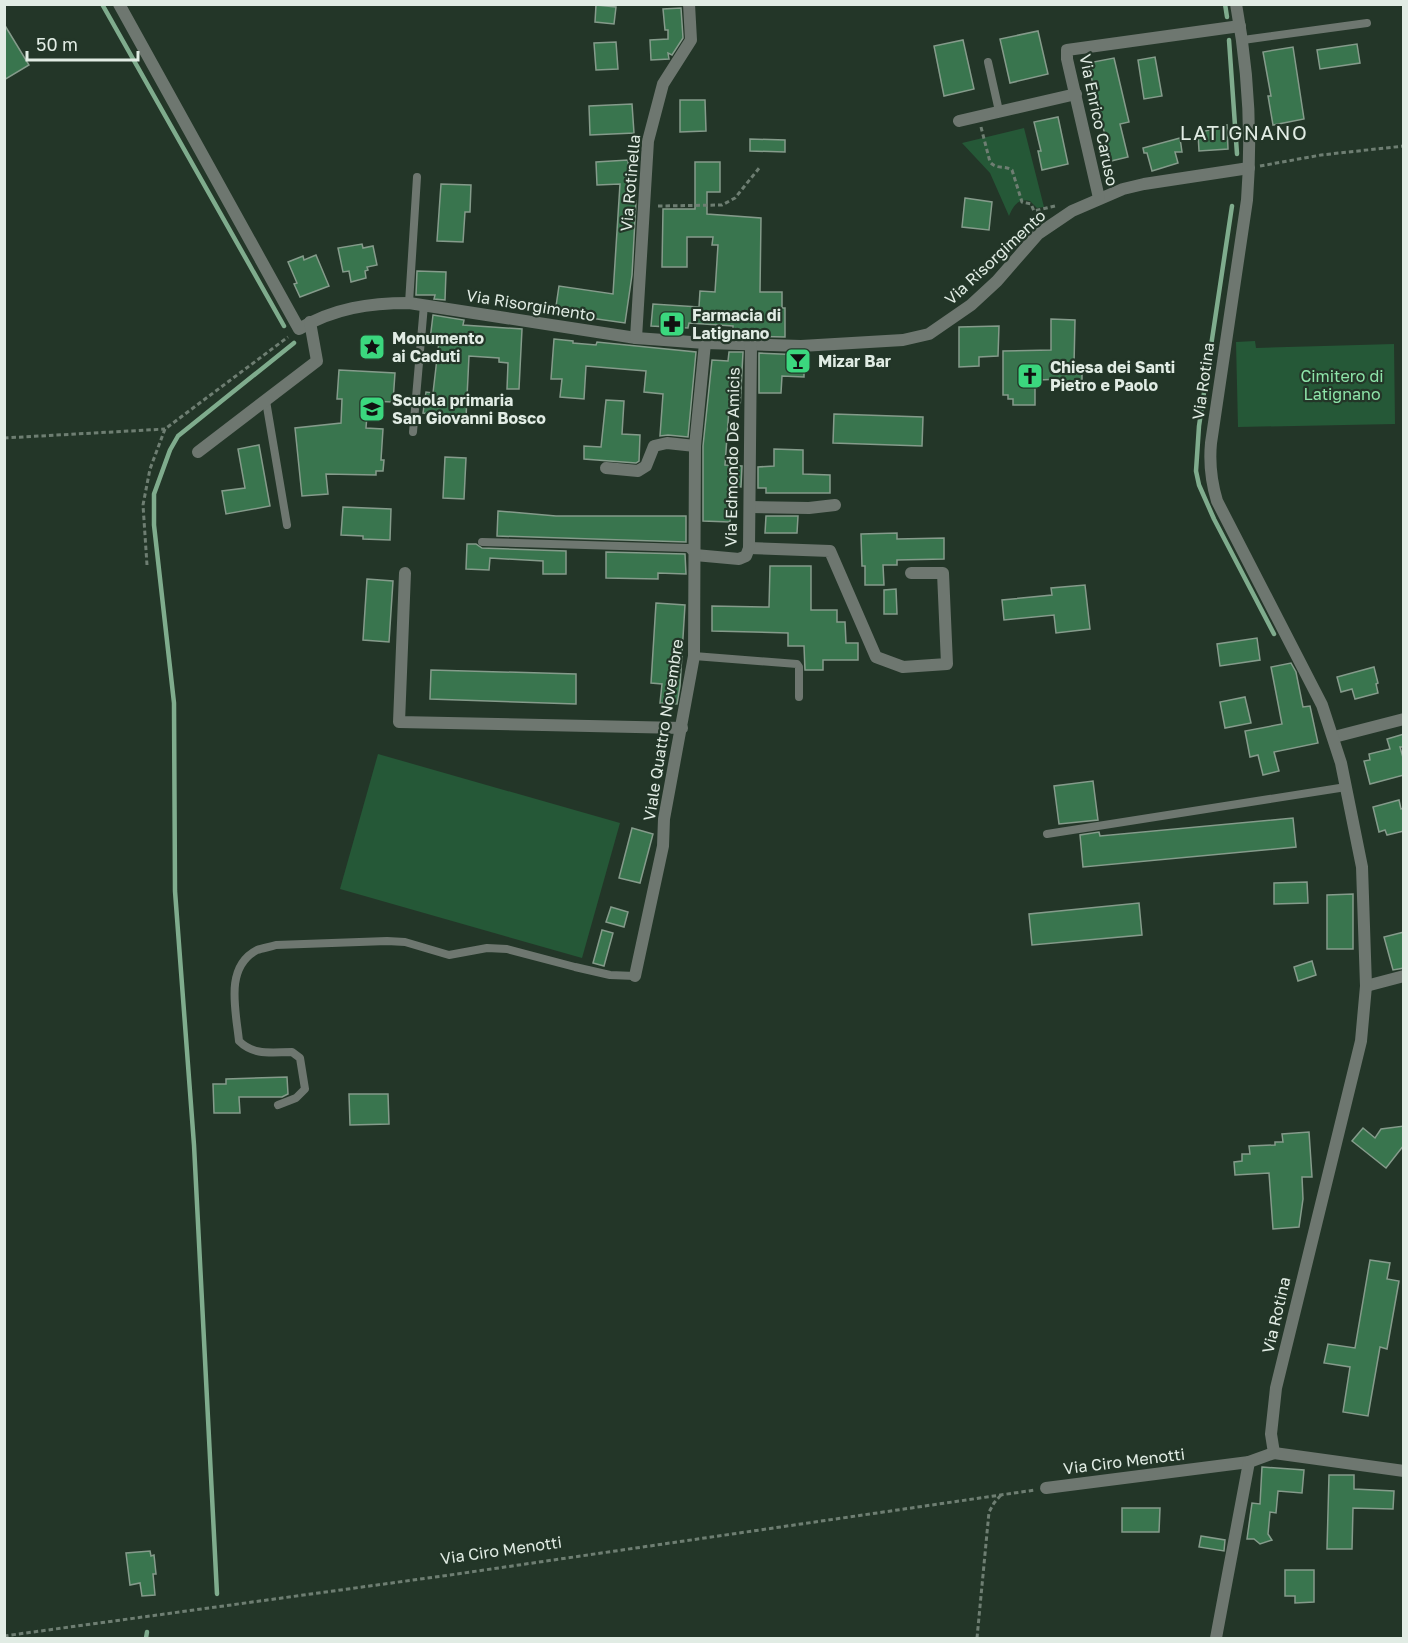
<svg xmlns="http://www.w3.org/2000/svg" width="1408" height="1643" font-family="'Golos Text',sans-serif">
<style>
.green{fill:#255837}
.lines{fill:none;stroke-linecap:round;stroke-linejoin:round}
.stream{stroke:#7fac8d;stroke-width:4.5}
.building{fill:#39754e;stroke:#859b8b;stroke-width:1.5}
.path{stroke:#6e7e72;stroke-width:3;stroke-dasharray:4.5 3;stroke-linecap:butt}
.lane{stroke:#6e7770;stroke-width:8}
.street{stroke:#6e7770;stroke-width:12}
.labels{text-anchor:middle;stroke-width:4.5;stroke-linejoin:round;paint-order:stroke}
.street-label{font-size:16px;fill:#e1ece4;stroke:#233628}
.poi-label{font-size:16px;font-weight:bold;fill:#e1ece4;stroke:#233628;text-anchor:start}
.park-label{font-size:16px;fill:#8ee4a9;stroke:#233628}
.quarter-label{font-size:20px;letter-spacing:1.5px;fill:#e1ece4;stroke:#233628}
</style>
<rect width="100%" height="100%" fill="#233628"/>
<g class="green">
<path d="M1024 128 1044 207 1037 208 1030 201C1018 198 1013 206 1009 216L990 173 962 143Z"/>
<path d="M1255 341 1256 348 1394 344 1395 424 1238 427 1236 342Z"/>
<path d="M378 754 620 823 582 958 340 889Z"/>
</g>
<g class="lines">
<g class="stream">
<path d="M102 4 284 326"/>
<path d="M1225 4 1227 17"/>
<path d="M1229 40 1237 154"/>
<path d="M1232 206 1199 426 1196 471 1199 485 1214 519 1274 634"/>
<path d="M217 1594 194 1145 175 891 174 703 154 525V494L170 450 178 436 294 343"/>
<path d="M146 1638 147 1632"/>
</g>
</g>
<g class="building">
<path d="M596 5 616 7 614 24 595 22Z"/>
<path d="M681 8 683 38 672 55 668 53 669 59 651 60 650 40 668 39V30H665L663 9Z"/>
<path d="M4 24 29 65 4 80Z"/>
<path d="M1038 31 1048 74 1010 83 1000 39Z"/>
<path d="M963 40 974 89 944 96 934 46Z"/>
<path d="M616 42 618 69 596 70 594 43Z"/>
<path d="M1357 44 1360 63 1320 69 1317 50Z"/>
<path d="M1293 47 1304 119 1273 125 1268 96H1271L1263 52Z"/>
<path d="M1155 57 1162 96 1144 99 1138 60Z"/>
<path d="M1114 58 1129 122 1120 124 1128 157 1111 161 1088 63Z"/>
<path d="M680 100H705L706 131 680 132Z"/>
<path d="M632 104 634 133 590 135 589 106Z"/>
<path d="M1058 117 1068 164 1042 170 1038 151H1041L1034 122Z"/>
<path d="M1227 125 1228 149 1199 151 1198 133Z"/>
<path d="M1180 138 1182 152H1175L1178 163 1152 171 1147 153H1144L1143 148Z"/>
<path d="M750 139 785 140V152L750 151Z"/>
<path d="M628 160 631 201H636L632 275 625 323 555 313 559 286 613 294 620 184 597 185 596 162Z"/>
<path d="M695 162H720V192H707V214L761 218 760 292H782V308H785V337L733 336V326L689 323 688 328 651 326 653 304 699 307 700 291 715 292 718 245H712L713 237H687V267H662L663 209H695Z"/>
<path d="M441 184 471 185 470 212H465L463 242 437 241Z"/>
<path d="M965 198 992 202 989 230 962 227Z"/>
<path d="M362 244 363 248 373 246 377 265 367 267 368 270 365 271 366 278 351 282 349 271 343 272 338 248Z"/>
<path d="M316 255 329 286 300 297 294 284 297 283 288 262 303 256 304 260Z"/>
<path d="M417 271 446 272 445 300 434 299 435 295H416Z"/>
<path d="M433 315 464 320 463 325 522 329 519 389H507L508 363 499 362V358L469 356 466 418 423 413 426 392 433 393 439 341 430 340Z"/>
<path d="M1051 319 1075 320 1074 365H1082V384L1063 383V379L1038 380 1039 387H1035V405H1013V399H1008V395H1003V351L1051 350Z"/>
<path d="M999 326 998 356 979 357V366L959 367V327Z"/>
<path d="M554 339 573 341V343L596 345 597 342 696 352 688 437 668 435 660 436 663 394 644 392 646 371 586 366 584 399 560 397 562 379H551Z"/>
<path d="M729 352H743L740 409H729L725 465 742 466 741 487 733 486 730 522 703 521V446L712 360 728 361Z"/>
<path d="M759 353 804 355V377L782 376 781 393H759Z"/>
<path d="M339 370 395 373 393 402 368 401 366 428 383 429 381 460H384L383 471H376V475L326 474 328 494 302 496 295 428 341 423 342 399H337Z"/>
<path d="M606 400 624 401 622 434 640 435 639 461 636 463 584 459V446L601 447Z"/>
<path d="M834 414 923 417 922 446 833 443Z"/>
<path d="M259 445 270 506 226 514 222 491 245 488 238 449Z"/>
<path d="M774 449 803 450V474L830 475V493H766V488H758V467L774 466Z"/>
<path d="M445 457 466 458 464 499 443 498Z"/>
<path d="M343 507 391 509 390 540 363 539V536L341 535Z"/>
<path d="M498 511 556 516H686V542L497 536Z"/>
<path d="M766 516H798L797 533H765Z"/>
<path d="M897 533V539L944 538V559L897 560V565H883L884 585H865V566H862L861 534Z"/>
<path d="M467 544H476L482 548 566 551V574H543V561L490 558 489 570 466 569Z"/>
<path d="M606 552 685 554 686 574 658 573V579L606 578Z"/>
<path d="M770 566H811V610H837V622H845L846 643H858V660H823V670H805L804 646H788V633L712 631V606L769 607Z"/>
<path d="M367 579 393 581 389 642 363 640Z"/>
<path d="M1085 585 1090 629 1056 633 1054 615 1004 620 1002 600 1052 595 1051 588Z"/>
<path d="M896 589 897 614H884V590Z"/>
<path d="M656 603 685 605 680 686 677 704 660 703 662 684 651 683Z"/>
<path d="M1257 638 1260 660 1220 666 1217 644Z"/>
<path d="M1291 663 1296 672 1303 707 1310 706 1318 743 1274 752 1279 771 1263 775 1258 755 1250 757 1245 731 1282 724 1271 667Z"/>
<path d="M1374 667 1378 683 1376 684 1378 693 1355 699 1352 689 1341 692 1337 677Z"/>
<path d="M431 670 576 674V704L430 699Z"/>
<path d="M1245 697 1251 723 1225 728 1220 702Z"/>
<path d="M1404 734V747H1400L1404 761V775L1370 784 1364 761 1370 760 1369 754 1390 749 1387 739Z"/>
<path d="M1093 781 1098 820 1059 824 1054 786Z"/>
<path d="M1399 800 1401 809 1404 808V831L1387 835 1385 830 1379 832 1373 807Z"/>
<path d="M1293 818 1296 847 1083 867 1080 835 1099 832 1100 836Z"/>
<path d="M632 828 653 834 640 883 619 878Z"/>
<path d="M1307 882 1308 903 1274 904V883Z"/>
<path d="M1353 894V949H1327V895Z"/>
<path d="M1139 903 1142 935 1032 945 1029 914Z"/>
<path d="M611 907 628 912 624 927 606 922Z"/>
<path d="M602 930 613 933 604 966 593 963Z"/>
<path d="M1404 932V968L1393 970 1384 937Z"/>
<path d="M1312 961 1316 975 1298 981 1294 967Z"/>
<path d="M287 1077 288 1094 282 1097H239L240 1113H214L213 1084H226V1079Z"/>
<path d="M349 1094H388L389 1124 350 1125Z"/>
<path d="M1404 1126V1145L1386 1168 1352 1141 1363 1128 1375 1138 1381 1129Z"/>
<path d="M1309 1132 1312 1177H1302L1303 1199 1299 1227 1273 1229 1269 1173 1235 1175 1234 1162 1242 1161V1154H1250L1249 1146 1275 1145V1142H1283L1282 1134Z"/>
<path d="M1370 1260 1390 1263 1387 1279 1399 1281 1387 1349 1380 1347 1368 1416 1343 1412 1350 1367 1324 1363 1328 1344 1355 1348Z"/>
<path d="M1262 1467 1304 1470 1302 1493 1278 1491 1276 1513 1270 1512 1268 1534 1272 1540 1260 1544 1254 1539H1247L1252 1503 1260 1504Z"/>
<path d="M1329 1475H1354V1489L1394 1491 1393 1509 1353 1508 1352 1549H1327Z"/>
<path d="M1122 1508H1160L1159 1532H1122Z"/>
<path d="M1201 1536 1225 1540 1224 1551 1199 1547Z"/>
<path d="M150 1551 151 1556 154 1555 156 1574H153L155 1595 142 1596 140 1583 130 1585 126 1553Z"/>
<path d="M1285 1570H1314V1602L1295 1603V1596H1285Z"/>
</g>
<g class="lines">
<g class="path">
<path d="M981 127 990 162C997 170 1004 165 1012 170L1022 202 1031 204 1034 211 1055 206"/>
<path d="M1260 166 1321 155 1404 146"/>
<path d="M658 206 722 205 735 198 760 167"/>
<path d="M4 438 165 429"/>
<path d="M147 565 143 505 150 469 165 429 288 337"/>
<path d="M4 1636 450 1575 1035 1490"/>
<path d="M977 1638 989 1512 994 1503 1001 1495"/>
</g>
<g class="lane">
<path d="M1243 40 1367 23"/>
<path d="M988 62 999 111"/>
<path d="M409 303 417 177"/>
<path d="M266 401 287 525"/>
<path d="M413 432 424 305"/>
<path d="M482 542 688 548 695 555"/>
<path d="M694 656 797 664 799 667V697"/>
<path d="M1047 834 1346 787"/>
<path d="M278 1105 296 1098 305 1089 300 1058 292 1052C272 1052 254 1056 239 1041 236 1011 224 967 257 950 263 948 270 947 276 945L387 941 405 942 449 955 487 948 507 949 575 967 610 975 635 976"/>
</g>
<g class="street">
<path d="M119 4 299 329C334 308 370 303 409 303L636 338 705 343 801 346 903 340 929 334 971 305 997 281 1038 234 1072 211 1123 189 1144 184 1249 168"/>
<path d="M959 121 1076 94"/>
<path d="M1099 198 1067 59V50L1240 26"/>
<path d="M636 338 648 141 663 84 691 40 689 4"/>
<path d="M198 452 317 361 310 322"/>
<path d="M606 468 638 471 646 466 654 446 667 443 695 446"/>
<path d="M750 507 809 508 835 505"/>
<path d="M749 548 830 551 876 657 903 667 947 664 943 573H911"/>
<path d="M695 555 739 559 746 556 749 548 751 344"/>
<path d="M405 573 399 722 682 728"/>
<path d="M1334 737 1404 719"/>
<path d="M635 976 663 846 664 819 694 656 695 446 705 343"/>
<path d="M1366 986 1404 976"/>
<path d="M1274 1453 1404 1471"/>
<path d="M1046 1488 1249 1462"/>
<path d="M1216 1638 1249 1462 1274 1453 1271 1434 1276 1388 1361 1041 1366 986 1362 867 1341 763 1322 705 1217 501C1211 481 1209 464 1211 443L1247 200C1252 135 1248 68 1236 4"/>
</g>
</g>
<defs>
<g id="pharmacy-square" transform="scale(1.35)"><rect x="-9" y="-9" width="18" height="18" rx="4" fill="#3bd77e" stroke="#233628"/><path d="M-2-6h4v4h4v4h-4v4h-4v-4h-4v-4h4Z" fill="#111"/></g>
<g id="sight-square" transform="scale(1.35)"><rect x="-9" y="-9" width="18" height="18" rx="4" fill="#3bd77e" stroke="#233628"/><path d="M0-6L1.8-2.2L6-1.7L2.9 1.2L3.7 5.4L0 3.3L-3.7 5.4L-2.9 1.2L-6-1.7L-1.8-2.2Z" fill="#111"/></g>
<g id="bar-square" transform="scale(1.35)"><rect x="-9" y="-9" width="18" height="18" rx="4" fill="#3bd77e" stroke="#233628"/><path d="M-6-5H6L.8 .8V4.5H3.5V6h-7V4.5H-.8V.8Z" fill="#111"/></g>
<g id="church-square" transform="scale(1.35)"><rect x="-9" y="-9" width="18" height="18" rx="4" fill="#3bd77e" stroke="#233628"/><path d="M-1.2-6h2.4v3.5h3.3v2.4h-3.3V6h-2.4V-.1h-3.3v-2.4h3.3Z" fill="#111"/></g>
<g id="school-square" transform="scale(1.35)"><rect x="-9" y="-9" width="18" height="18" rx="4" fill="#3bd77e" stroke="#233628"/><path d="M0-5L7-2L0 1L-7-2ZM-4 1L0 2.5L4 1V4Q0 6-4 4Z" fill="#111"/></g>
</defs>
<g fill-rule="evenodd">
<use href="#pharmacy-square" x="672" y="324"/>
<use href="#sight-square" x="372" y="347"/>
<use href="#bar-square" x="798" y="361"/>
<use href="#church-square" x="1030" y="376"/>
<use href="#school-square" x="372" y="409"/>
</g>
<g class="labels">
<g class="street-label">
<text transform="translate(1099 120) rotate(78)" y="6">Via Enrico Caruso</text>
<text transform="translate(630 183) rotate(-85)" y="6">Via Rotinella</text>
<text transform="translate(995 257) rotate(-43)" y="6">Via Risorgimento</text>
<text transform="translate(531 305) rotate(9)" y="6">Via Risorgimento</text>
<text transform="translate(1203 381) rotate(-82)" y="6">Via Rotina</text>
<text transform="translate(732 457) rotate(-89)" y="6">Via Edmondo De Amicis</text>
<text transform="translate(663 730) rotate(-81)" y="6">Viale Quattro Novembre</text>
<text transform="translate(1276 1315) rotate(-77)" y="6">Via Rotina</text>
<text transform="translate(1124 1461) rotate(-7)" y="6">Via Ciro Menotti</text>
<text transform="translate(501 1550) rotate(-8)" y="6">Via Ciro Menotti</text>
</g>
<g class="poi-label">
<text x="692" y="321">Farmacia di<tspan x="692" dy="18">Latignano</tspan></text>
<text x="392" y="344">Monumento<tspan x="392" dy="18">ai Caduti</tspan></text>
<text x="818" y="367">Mizar Bar</text>
<text x="1050" y="373">Chiesa dei Santi<tspan x="1050" dy="18">Pietro e Paolo</tspan></text>
<text x="392" y="406">Scuola primaria<tspan x="392" dy="18">San Giovanni Bosco</tspan></text>
</g>
<g class="park-label">
<text x="1342" y="382">Cimitero di<tspan x="1342" dy="18">Latignano</tspan></text>
</g>
<g class="quarter-label">
<text x="1244" y="140">LATIGNANO</text>
</g>
</g>
<rect width="1408" height="1643" fill="none" stroke="#e1ece4" stroke-width="12"/>
<path d="M27 51v9h111v-9" fill="none" stroke="#e1ece4" stroke-width="3"/>
<text x="36" y="51" font-size="18" fill="#e1ece4" stroke="#233628" stroke-width="4.5" paint-order="stroke">50 m</text>
</svg>
